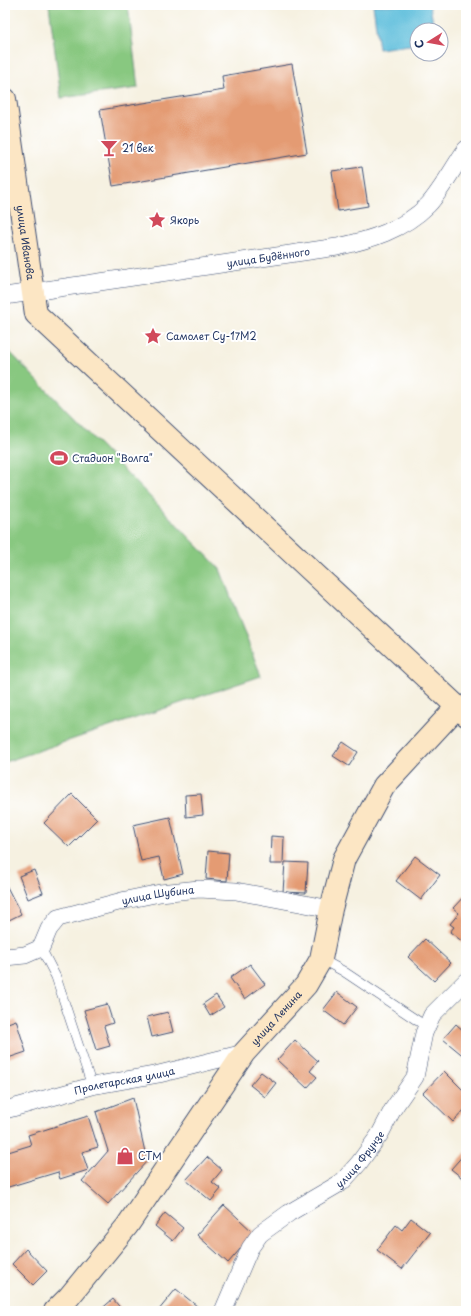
<svg xmlns="http://www.w3.org/2000/svg" width="471" height="1316" font-family="'Playpen Sans',sans-serif">
<style>
.green{fill:#88c880;stroke:#527c6f}
.water{fill:#5dbedb;stroke:#3c769c}
.building{fill:#e49b73}
.lines{fill:none;stroke-linecap:round;stroke-linejoin:round}
.lane-casing{stroke:#3c4c72;stroke-width:10}
.street-casing{stroke:#3c4c72;stroke-width:18}
.secondary-casing{stroke:#3c4c72;stroke-width:24}
.lane{stroke:#fff;stroke-width:9}
.street{stroke:#fff;stroke-width:17}
.secondary{stroke:#fce6c4;stroke-width:22}
.labels{text-anchor:middle;stroke-width:4;stroke-linejoin:round;paint-order:stroke}
.poi-label{font-size:10px;fill:#1b2f5e;stroke:#fff;text-anchor:start}
.street-label{font-size:10px;fill:#1b2f5e;stroke:#fff}
</style>
<rect width="100%" height="100%" fill="#fff"/>
<filter id="ink" filterUnits="userSpaceOnUse"><feTurbulence type="fractalNoise" baseFrequency=".025" numOctaves="2"/><feDisplacementMap in="SourceGraphic" scale="8" xChannelSelector="R" yChannelSelector="G"/><feConvolveMatrix kernelMatrix="1 2 1 2 8 2 1 2 1" color-interpolation-filters="sRGB"/></filter>
<filter id="wash" filterUnits="userSpaceOnUse"><feTurbulence type="fractalNoise" baseFrequency=".012" numOctaves="4" result="noise"/><feDisplacementMap in="SourceGraphic" scale="16" xChannelSelector="R" yChannelSelector="G"/><feGaussianBlur stdDeviation="0.9" result="paint"/><feColorMatrix in="noise" values="0 0 0 0 0 0 0 0 0 0 0 0 0 0 0 0 0 1.4 0 .05"/><feComposite in="paint" operator="in"/></filter>
<g filter="url(#wash)">
<rect width="100%" height="100%" fill="#f6f1e1"/>
<g class="green">
<path d="M49 5H128L138 88 61 98Z"/>
<path d="M5 347 220 569 261 676 5 762Z"/>
</g>
<path class="water" d="M373 5H430L434 30H417V44L379 49Z"/>
<g id="blocks">
<g class="building">
<path d="M292 64 307 153 113 186 100 110 224 90 222 76Z"/>
<path d="M362 167 368 206 338 211 332 171Z"/>
<path d="M343 742 358 752 349 766 333 756Z"/>
<path d="M72 794 97 819 69 847 44 823Z"/>
<path d="M201 794 203 815 186 817 185 795Z"/>
<path d="M170 817 183 874 164 879 159 857 141 861 133 825Z"/>
<path d="M271 836 284 837 283 864H270Z"/>
<path d="M208 851 229 853 227 881 206 879Z"/>
<path d="M415 856 440 875 421 900 396 881Z"/>
<path d="M285 862 308 863 306 893 283 892Z"/>
<path d="M34 870 43 893 28 899 19 876Z"/>
<path d="M5 883 21 914 5 922Z"/>
<path d="M466 894V938L463 942 450 932 454 927 450 924 459 913 453 908Z"/>
<path d="M425 939 451 963 434 981 408 957Z"/>
<path d="M250 964 265 984 245 999 230 978Z"/>
<path d="M337 992 357 1007 343 1025 323 1010Z"/>
<path d="M216 995 224 1007 210 1016 203 1004Z"/>
<path d="M107 1004 113 1023 104 1026 110 1046 96 1050 84 1010Z"/>
<path d="M168 1012 173 1032 152 1037 147 1017Z"/>
<path d="M16 1020 26 1052 5 1059V1024Z"/>
<path d="M456 1024 466 1033V1058L443 1039Z"/>
<path d="M295 1040 318 1061 310 1071 317 1077 307 1088 277 1060Z"/>
<path d="M444 1071 466 1093V1108L453 1122 423 1093Z"/>
<path d="M261 1072 276 1083 265 1097 250 1085Z"/>
<path d="M133 1098 147 1161 108 1204 82 1181 108 1151 96 1112Z"/>
<path d="M88 1116 98 1147 82 1152 88 1170 60 1179 58 1172 5 1188V1153L31 1145 28 1135Z"/>
<path d="M466 1152V1181L451 1169Z"/>
<path d="M207 1157 222 1170 212 1182 221 1189 211 1201 186 1180Z"/>
<path d="M224 1205 254 1233 228 1263 197 1235Z"/>
<path d="M165 1213 183 1228 173 1241 155 1226Z"/>
<path d="M411 1218 430 1233 402 1269 377 1250 396 1225 402 1230Z"/>
<path d="M26 1249 47 1271 33 1285 12 1264Z"/>
<path d="M176 1289 203 1311H158Z"/>
<path d="M113 1299 123 1311H99Z"/>
</g>
</g>
</g>
<g filter="url(#ink)">
<use href="#blocks" fill-opacity="0" stroke="#3c4c72" stroke-width="1"/>
<g class="lines">
<g class="lane-casing">
<g id="lane">
<path d="M41 948 56 977 92 1086"/>
<path d="M321 959 343 971 427 1027"/>
</g>
</g>
<g class="street-casing">
<g id="street">
<path id="s1" d="M5 296 337 247C370 240 403 230 428 205 441 191 455 165 466 149"/>
<path id="s2" d="M5 957 25 955 41 948 49 929 58 918 126 900 160 893 199 889 236 891 331 909"/>
<path id="s3" d="M5 1110 92 1086 159 1074 244 1053"/>
<path id="s4" d="M223 1311 250 1248 260 1234 289 1213 342 1182 359 1163 380 1134 393 1109 415 1077 424 1033 432 1015 466 981"/>
</g>
</g>
<g class="secondary-casing">
<g id="secondary">
<path id="s5" d="M5 99 36 314 466 715"/>
<path id="s6" d="M55 1311 69 1297 127 1226 244 1053 306 985 321 959 331 909 344 859 384 786 457 707"/>
</g>
</g>
<use href="#lane" class="lane"/>
<use href="#street" class="street"/>
<use href="#secondary" class="secondary"/>
</g>
</g>
<defs>
<g id="bar-bare" transform="scale(1.38)"><path d="M-6-5H6L.8 .8V4.5H3.5V6h-7V4.5H-.8V.8Z" fill="#d1495b" stroke="#fff" stroke-width="2.5" paint-order="stroke"/></g>
<g id="sight-bare" transform="scale(1.38)"><path d="M0-6L1.8-2.2L6-1.7L2.9 1.2L3.7 5.4L0 3.3L-3.7 5.4L-2.9 1.2L-6-1.7L-1.8-2.2Z" fill="#d1495b" stroke="#fff" stroke-width="2.5" paint-order="stroke"/></g>
<g id="stadium-bare" transform="scale(1.38)"><path d="M0-5a6.5 5 0 1 0 0 10a6.5 5 0 1 0 0-10ZM-3.5-1.8h7v3.6h-7Z" fill="#d1495b" stroke="#fff" stroke-width="2.5" paint-order="stroke"/></g>
<g id="shop-bare" transform="scale(1.38)"><path d="M-5-2.5h2.3a2.7 3.5 0 0 1 5.4 0H5L5.5 6h-11ZM-1.5-2.5h3a1.5 2.3 0 0 0-3 0Z" fill="#d1495b" stroke="#fff" stroke-width="2.5" paint-order="stroke"/></g>
</defs>
<g fill-rule="evenodd">
<use href="#bar-bare" x="109" y="148"/>
<use href="#sight-bare" x="157" y="220"/>
<use href="#sight-bare" x="153" y="336"/>
<use href="#stadium-bare" x="59" y="458"/>
<use href="#shop-bare" x="125" y="1156"/>
</g>
<g class="labels">
<g class="poi-label">
<text x="122" y="152">21 век</text>
<text x="170" y="224">Якорь</text>
<text x="166" y="340">Самолет Су-17М2</text>
<text x="72" y="462">Стадион "Волга"</text>
<text x="138" y="1160">CTM</text>
</g>
<g class="street-label">
<text dy="4" stroke="none"><textPath href="#s5" startOffset="145">улица Иванова</textPath></text>
<text dy="4" stroke="none"><textPath href="#s1" startOffset="266">улица Будённого</textPath></text>
<text dy="4" stroke="none"><textPath href="#s2" startOffset="175">улица Шубина</textPath></text>
<text dy="4" stroke="none"><textPath href="#s6" startOffset="368">улица Ленина</textPath></text>
<text dy="4" stroke="none"><textPath href="#s3" startOffset="123">Пролетарская улица</textPath></text>
<text dy="4" stroke="none"><textPath href="#s4" startOffset="212">улица Фрунзе</textPath></text>
</g>
</g>
<rect width="471" height="1316" fill="none" stroke="#fff" stroke-width="20"/>
<g transform="translate(429 42) rotate(259)"><circle r="19" fill="#ffffff" stroke="#a4acbf"/>
<path d="M0-3L7 15L0 10L-7 15Z" fill="#d1495b"/>
<text y="-6" font-size="11" font-weight="bold" text-anchor="middle" fill="#1b2f5e">С</text>
</g>
</svg>
